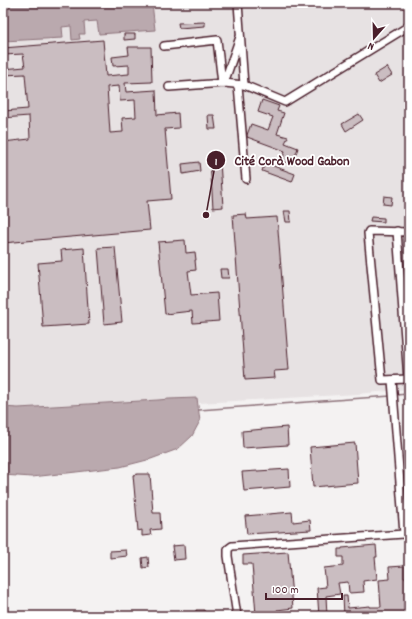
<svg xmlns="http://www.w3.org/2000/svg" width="412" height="619" font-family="Dekko,sans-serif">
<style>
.built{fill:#e7e2e3}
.water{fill:#baa9ae;stroke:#8d727a}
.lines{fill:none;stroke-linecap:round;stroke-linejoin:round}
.stream{stroke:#8d727a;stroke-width:1.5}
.building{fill:#cabdc1;stroke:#4a1f2b;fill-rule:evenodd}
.minor-casing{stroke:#4a1f2b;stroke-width:10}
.minor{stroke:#fff;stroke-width:7}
.leader{fill:none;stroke:#4a1f2b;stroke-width:1.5}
.callout-dot{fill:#4a1f2b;stroke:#fff;stroke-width:1.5}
.mark-label{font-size:12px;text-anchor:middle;font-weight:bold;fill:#fff}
.callout-label{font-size:14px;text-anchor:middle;font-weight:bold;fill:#4a1f2b;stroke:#fff;stroke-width:3.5;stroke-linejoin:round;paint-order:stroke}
</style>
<rect width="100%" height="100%" fill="#f4f2f2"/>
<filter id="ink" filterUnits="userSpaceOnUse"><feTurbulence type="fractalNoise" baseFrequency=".025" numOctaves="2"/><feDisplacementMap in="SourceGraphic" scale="8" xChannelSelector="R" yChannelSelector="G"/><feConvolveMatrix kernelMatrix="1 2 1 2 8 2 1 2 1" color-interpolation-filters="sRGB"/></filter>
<g filter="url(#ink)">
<path class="built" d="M152 3H409V389L357 394 199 403 197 398 169 399 158 400 18 408 3 407V41L63 38 62 27 71 26 79 39V34H85L84 22 97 21 99 34 155 30Z"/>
<g class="water">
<path d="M3 3H152L155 30 99 34 97 21 84 22 85 34H79L80 39 72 40 71 26 62 27 63 38 3 41Z"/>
<path d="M197 398 200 421 192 436 178 449 151 459 120 467 32 477 3 475V407L18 408 158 400 169 399Z"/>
</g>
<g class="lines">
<g class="stream">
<path d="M395 395 409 394"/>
<path d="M199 410 391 396"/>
</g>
</g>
<g class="building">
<path d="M205 22V26L179 28 178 23Z"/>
<path d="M124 34H135V39L124 40Z"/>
<path d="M103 40 106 76 129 74V65L113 66 112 57 129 55 128 47H151L152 82 125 83 126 92 156 90 157 115 178 113 179 128 165 129 171 199 147 201 150 230 3 243V142L30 139 29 116 3 118V111L28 109 25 74 3 75V69L25 67 23 54 3 55V48ZM119 86 120 101 135 100 136 117 122 118 123 132 110 133 107 87Z"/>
<path d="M387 67 392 75 379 83 374 75Z"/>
<path d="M262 100 279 106 277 111 284 113 277 134 288 137 285 143 298 148 292 165 282 161 285 151 247 137V135L251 124 268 130 273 117 258 112Z"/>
<path d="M359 114 363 120 346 131 342 124Z"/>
<path d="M208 115H214L216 129H209Z"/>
<path d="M210 161H220L223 207 213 208Z"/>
<path d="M199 162 200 171 183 174 182 164Z"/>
<path d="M265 163 295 174 292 182 262 171Z"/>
<path d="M384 196 392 197 391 205 383 204Z"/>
<path d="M284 211H290L291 222H286Z"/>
<path d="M246 214 247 219 277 217 289 370 274 371 275 378 245 380 233 215Z"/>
<path d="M371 217 384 218V222L370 221Z"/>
<path d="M185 240 186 253 195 252 196 260H195L196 270 188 271 191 295 217 293 219 321 193 323 192 311 165 314 158 242Z"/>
<path d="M115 247 122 322 104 324 98 248Z"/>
<path d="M84 248 89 324 43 327 38 263 62 261 61 250Z"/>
<path d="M220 269H228L229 278H221Z"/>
<path d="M287 427 288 445 243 448 242 431Z"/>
<path d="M355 443 358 483 313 487 310 447Z"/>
<path d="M289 469 290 487 244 491 242 472Z"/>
<path d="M138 474H150L153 513H160L161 529 150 530 151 535 142 536V530L138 531 133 475Z"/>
<path d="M292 512 293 522 310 520 311 530 247 534 245 516Z"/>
<path d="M184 545 185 559 174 560 172 546Z"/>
<path d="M376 545 377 557H375L377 579 363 581 364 592 349 593 348 582 338 583 340 594 326 596 327 616H319L317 588 326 587 324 568 343 566V557H338V549H342V548Z"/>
<path d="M126 550 127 556 110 558V551Z"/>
<path d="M288 552 293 608 277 610V616H265L264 614 256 615 252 564H243V555Z"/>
<path d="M148 557 149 567 143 568 142 558Z"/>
<path d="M404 566V578H409V602H406L407 610H409V616H384V613H370L371 616H344L343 596H347L348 608 370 606V607H381L379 580 390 579 389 567Z"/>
<path d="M196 610H204L205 616H196Z"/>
</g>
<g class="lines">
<g class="minor-casing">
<g id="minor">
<path d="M238 3 244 85"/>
<path d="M164 46 217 40 222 83"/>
<path d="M224 83 240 37"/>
<path d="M238 85 246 179"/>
<path d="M169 87 224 83 244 85 285 102 409 26"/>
<path d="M397 231 408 379"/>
<path d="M409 232 369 231 368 233 382 380 409 379"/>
<path d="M237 616 228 556V549L232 546 404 534 392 380"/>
</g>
</g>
<use href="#minor" class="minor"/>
</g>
</g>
<path class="leader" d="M206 215L216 160"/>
<g class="callout-dot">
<circle cx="206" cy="215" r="4"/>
<circle cx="216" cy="160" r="10"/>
</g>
<g class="mark-label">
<text x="216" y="165">1</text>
</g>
<g class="callout-label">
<text x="292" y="165">Cité Corà Wood Gabon</text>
</g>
<rect width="412" height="619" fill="none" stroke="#fff" stroke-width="16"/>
<rect x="8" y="8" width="396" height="603" fill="none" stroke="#4a1f2b" stroke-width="1.5" filter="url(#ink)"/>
<g transform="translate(374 38) rotate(200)" stroke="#ffffff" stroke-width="3" paint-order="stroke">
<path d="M0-3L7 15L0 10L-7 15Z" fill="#4a1f2b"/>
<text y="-6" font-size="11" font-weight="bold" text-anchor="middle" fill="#4a1f2b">N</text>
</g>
<path d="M266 593v6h76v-6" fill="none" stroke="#4a1f2b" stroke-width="2"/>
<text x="272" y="593" font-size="12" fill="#4a1f2b" stroke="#ffffff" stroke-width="3" paint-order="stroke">100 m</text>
</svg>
